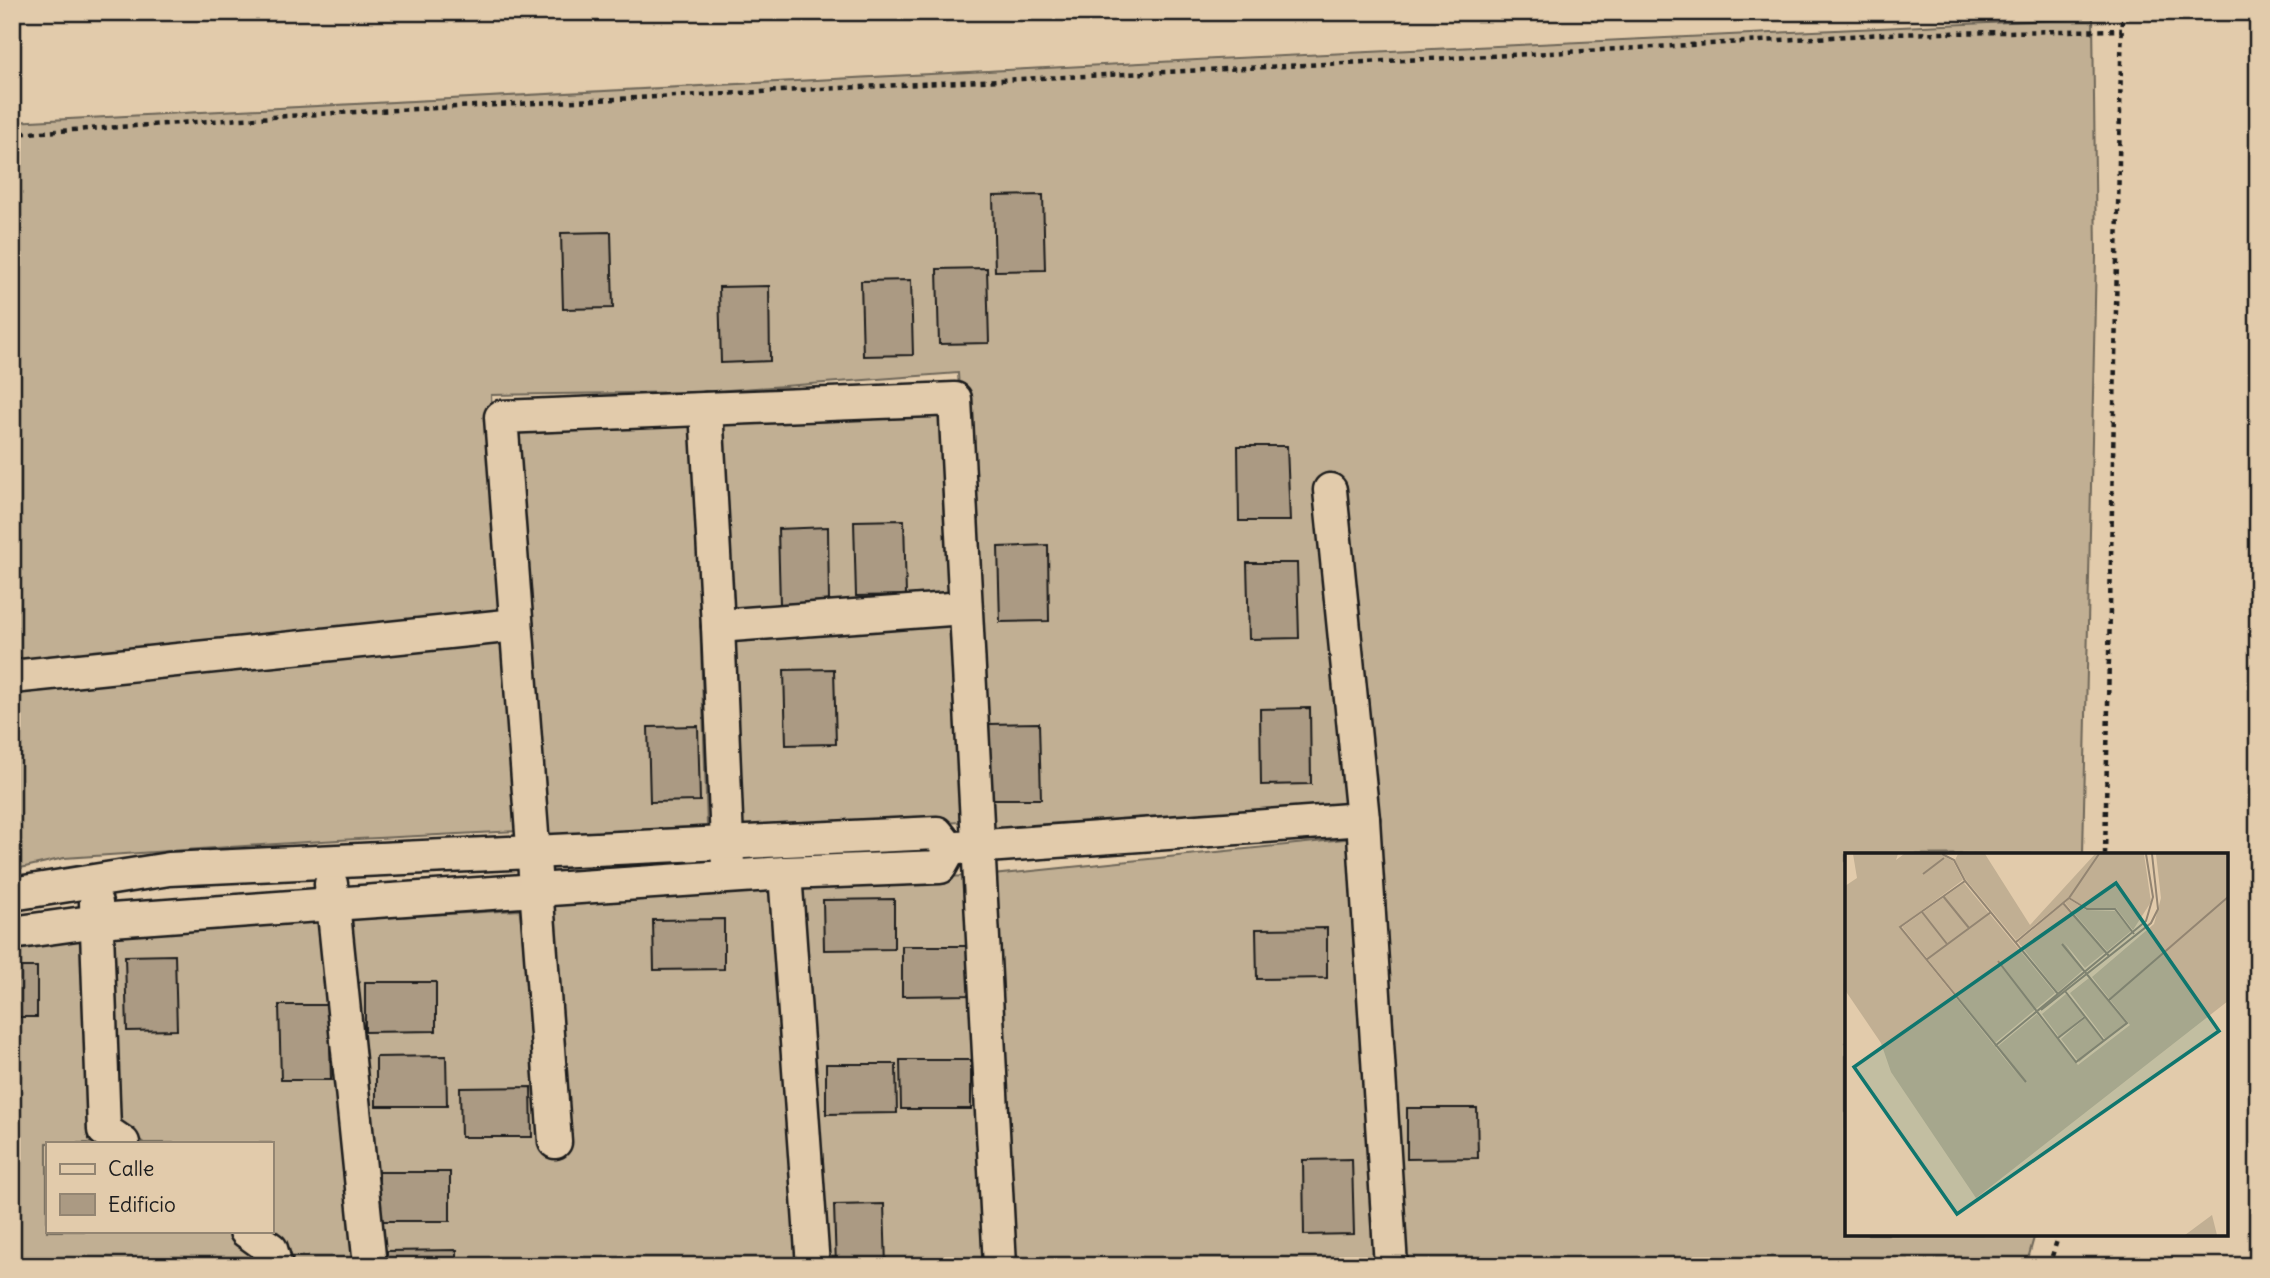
<svg xmlns="http://www.w3.org/2000/svg" width="2270" height="1278" font-family="Delius,sans-serif">
<style>
.grass{fill:#c1af93;stroke:#6e6658;stroke-width:2}
.building{fill:#ab9a83;stroke:#1c1c1c;stroke-width:2}
.lines{fill:none;stroke-linecap:round;stroke-linejoin:round}
.street-casing{stroke:#1c1c1c;stroke-width:37}
.path{stroke:#1c1c1c;stroke-width:4.5;stroke-dasharray:5 5;stroke-linecap:butt}
.street{stroke:#e2cbab;stroke-width:32}
.inset-road{fill:none;stroke:#938572;stroke-width:2}
.view{fill:#0f766e;fill-opacity:0.15;stroke:#0f766e;stroke-width:3.5}
.inset-edge{fill:none;stroke:#1c1c1c;stroke-width:3.5}
</style>
<rect width="100%" height="100%" fill="#e2cbab"/>
<filter id="ink" filterUnits="userSpaceOnUse"><feTurbulence type="fractalNoise" baseFrequency=".0143" numOctaves="2"/><feDisplacementMap in="SourceGraphic" scale="14" xChannelSelector="R" yChannelSelector="G"/><feConvolveMatrix kernelMatrix="1 2 1 2 8 2 1 2 1" color-interpolation-filters="sRGB"/></filter>
<g filter="url(#ink)">
<g class="grass">
<path d="M2093 18 2096 256 2083 854 1846 855V1234H2035L2026 1266H1400L1353 810 987 836 958 373 702 392 491 395 519 831 338 840 64 858 12 870V122C706 82 1399 50 2093 18Z"/>
<path d="M939 391 952 599 725 617 713 409Z"/>
<path d="M506 409 693 413 707 826 536 836Z"/>
<path d="M954 618 960 822 737 835 725 633Z"/>
<path d="M1354 838 1381 1266H1013L993 875Z"/>
<path d="M967 876 988 1266H824L798 884Z"/>
<path d="M778 885 802 1266H379L343 920 520 910 542 1149V903Z"/>
<path d="M326 919 362 1266H285L271 1231V1143H144L115 1123 105 936Z"/>
<path d="M88 938 110 1143H47V1231H233L267 1266H12V951Z"/>
</g>
<g class="building">
<path d="M1043 195 1045 270 995 271 993 196Z"/>
<path d="M611 232 613 308 563 309 561 233Z"/>
<path d="M987 268 989 343 939 344 937 269Z"/>
<path d="M911 280 913 355 863 356 861 281Z"/>
<path d="M769 286 770 361 721 363 719 287Z"/>
<path d="M1238 446H1287L1290 521H1239Z"/>
<path d="M904 520 906 595 856 596 854 521Z"/>
<path d="M828 527 829 603 780 604 778 529Z"/>
<path d="M1048 545 1049 621 1000 622 998 547Z"/>
<path d="M1247 563H1297L1299 638 1249 639Z"/>
<path d="M834 669 836 744 786 745 784 670Z"/>
<path d="M1310 708 1311 784 1261 785 1260 709Z"/>
<path d="M1039 723 1041 799H991L989 724Z"/>
<path d="M698 726 700 801 650 802 648 727Z"/>
<path d="M894 899V949L824 950 823 900Z"/>
<path d="M724 919V969L654 970 653 920Z"/>
<path d="M1327 928V978L1257 979 1256 929Z"/>
<path d="M902 946H973V995L902 996Z"/>
<path d="M175 955 177 1030 127 1031 125 956Z"/>
<rect x="12" y="967" width="25" height="50"/>
<path d="M365 982H436V1031L365 1032Z"/>
<path d="M279 1005H329L331 1080H281Z"/>
<path d="M446 1056 447 1106H376V1057Z"/>
<path d="M900 1060H971V1109H901Z"/>
<path d="M826 1064H896L897 1113 826 1114Z"/>
<path d="M531 1087 532 1137H461L460 1088Z"/>
<path d="M1407 1108H1477L1478 1158 1407 1159Z"/>
<path d="M1352 1159 1354 1234 1304 1235 1303 1160Z"/>
<rect x="379" y="1172" width="71" height="49"/>
<path d="M884 1204 886 1266H836L834 1205Z"/>
<path d="M457 1250V1266H387V1251Z"/>
</g>
<g class="lines">
<g class="street-casing">
<g id="street">
<path d="M706 409 718 626 728 866"/>
<path d="M1330 490 1363 819 1391 1266"/>
<path d="M718 626 964 608"/>
<path d="M12 677 516 625"/>
<path d="M958 848 1363 819"/>
<path d="M785 873 813 1266"/>
<path d="M331 884 370 1266"/>
<path d="M12 894 169 869 937 833 950 849"/>
<path d="M96 903 104 1130 123 1143"/>
<path d="M12 933 98 921 333 904 785 873 940 867 950 849"/>
<path d="M555 1142 501 417 955 399 1000 1266"/>
<path d="M246 1231 271 1249 276 1266"/>
</g>
</g>
<g class="path">
<path d="M12 134 334 113 1549 53 1885 34 2122 30"/>
<path d="M2105 855 2122 12"/>
<path d="M2049 1266 2059 1234"/>
</g>
<use href="#street" class="street"/>
</g>
</g>
<g transform="translate(1845 853)">
<rect width="383" height="383" fill="#e2cbab"/>
<path d="M8 1H53L51 7 59 1H95L108 8 118 27 54 74 172 221 152 194 192 161 233 212 285 172 247 124 309 71 316 45 311 1H383V148L131 345 46 219 36 190 0 137V33L12 25ZM113 1H140L185 72 250 1H299L306 49 288 77 271 55H242L224 44 171 87 121 27 110 7ZM119 30 210 140 150 190 57 74ZM224 46 241 57 270 58 286 78 262 98 220 50ZM218 51 260 99 240 115 219 89 238 117 213 139 173 89ZM244 125 282 171 260 186 225 140ZM221 141 239 163 214 184 197 161ZM240 165 259 188 234 209 216 186Z" fill="#c1af93"/>
<path d="M367 362 372 382H340Z" fill="#c1af93"/>
<path class="inset-road" d="M97 1 109 7 120 28 213 141M78 21 99 5M120 28 55 74 181 229M98 43 124 75M224 45 242 56H270L289 81M218 50 264 103M77 59 102 91M171 89 224 45 254 1M81 107 146 59M153 108 231 209 282 170 217 91M220 138 259 188M264 147 383 44M196 157 306 70 313 56 307 1M213 185 240 164M150 193 301 68 308 44 301 1"/>
<path class="view" d="M271 30 374 178 112 361 9 214Z"/>
<rect width="383" height="383" class="inset-edge"/>
</g>
<rect width="2270" height="1278" fill="none" stroke="#e2cbab" stroke-width="42"/>
<rect x="21" y="21" width="2228" height="1236" fill="none" stroke="#1c1c1c" stroke-width="2.5" filter="url(#ink)"/>
<rect x="46" y="1142" width="228" height="91" fill="#e2cbab" stroke="#938572" stroke-width="2"/>
<rect x="60" y="1164" width="35" height="10" fill="#e2cbab" stroke="#938572" stroke-width="2"/>
<text x="108" y="1176" font-size="21" fill="#1c1c1c">Calle</text>
<rect x="60" y="1194" width="35" height="21" fill="#ab9a83" stroke="#938572" stroke-width="2"/>
<text x="108" y="1212" font-size="21" fill="#1c1c1c">Edificio</text>
</svg>
